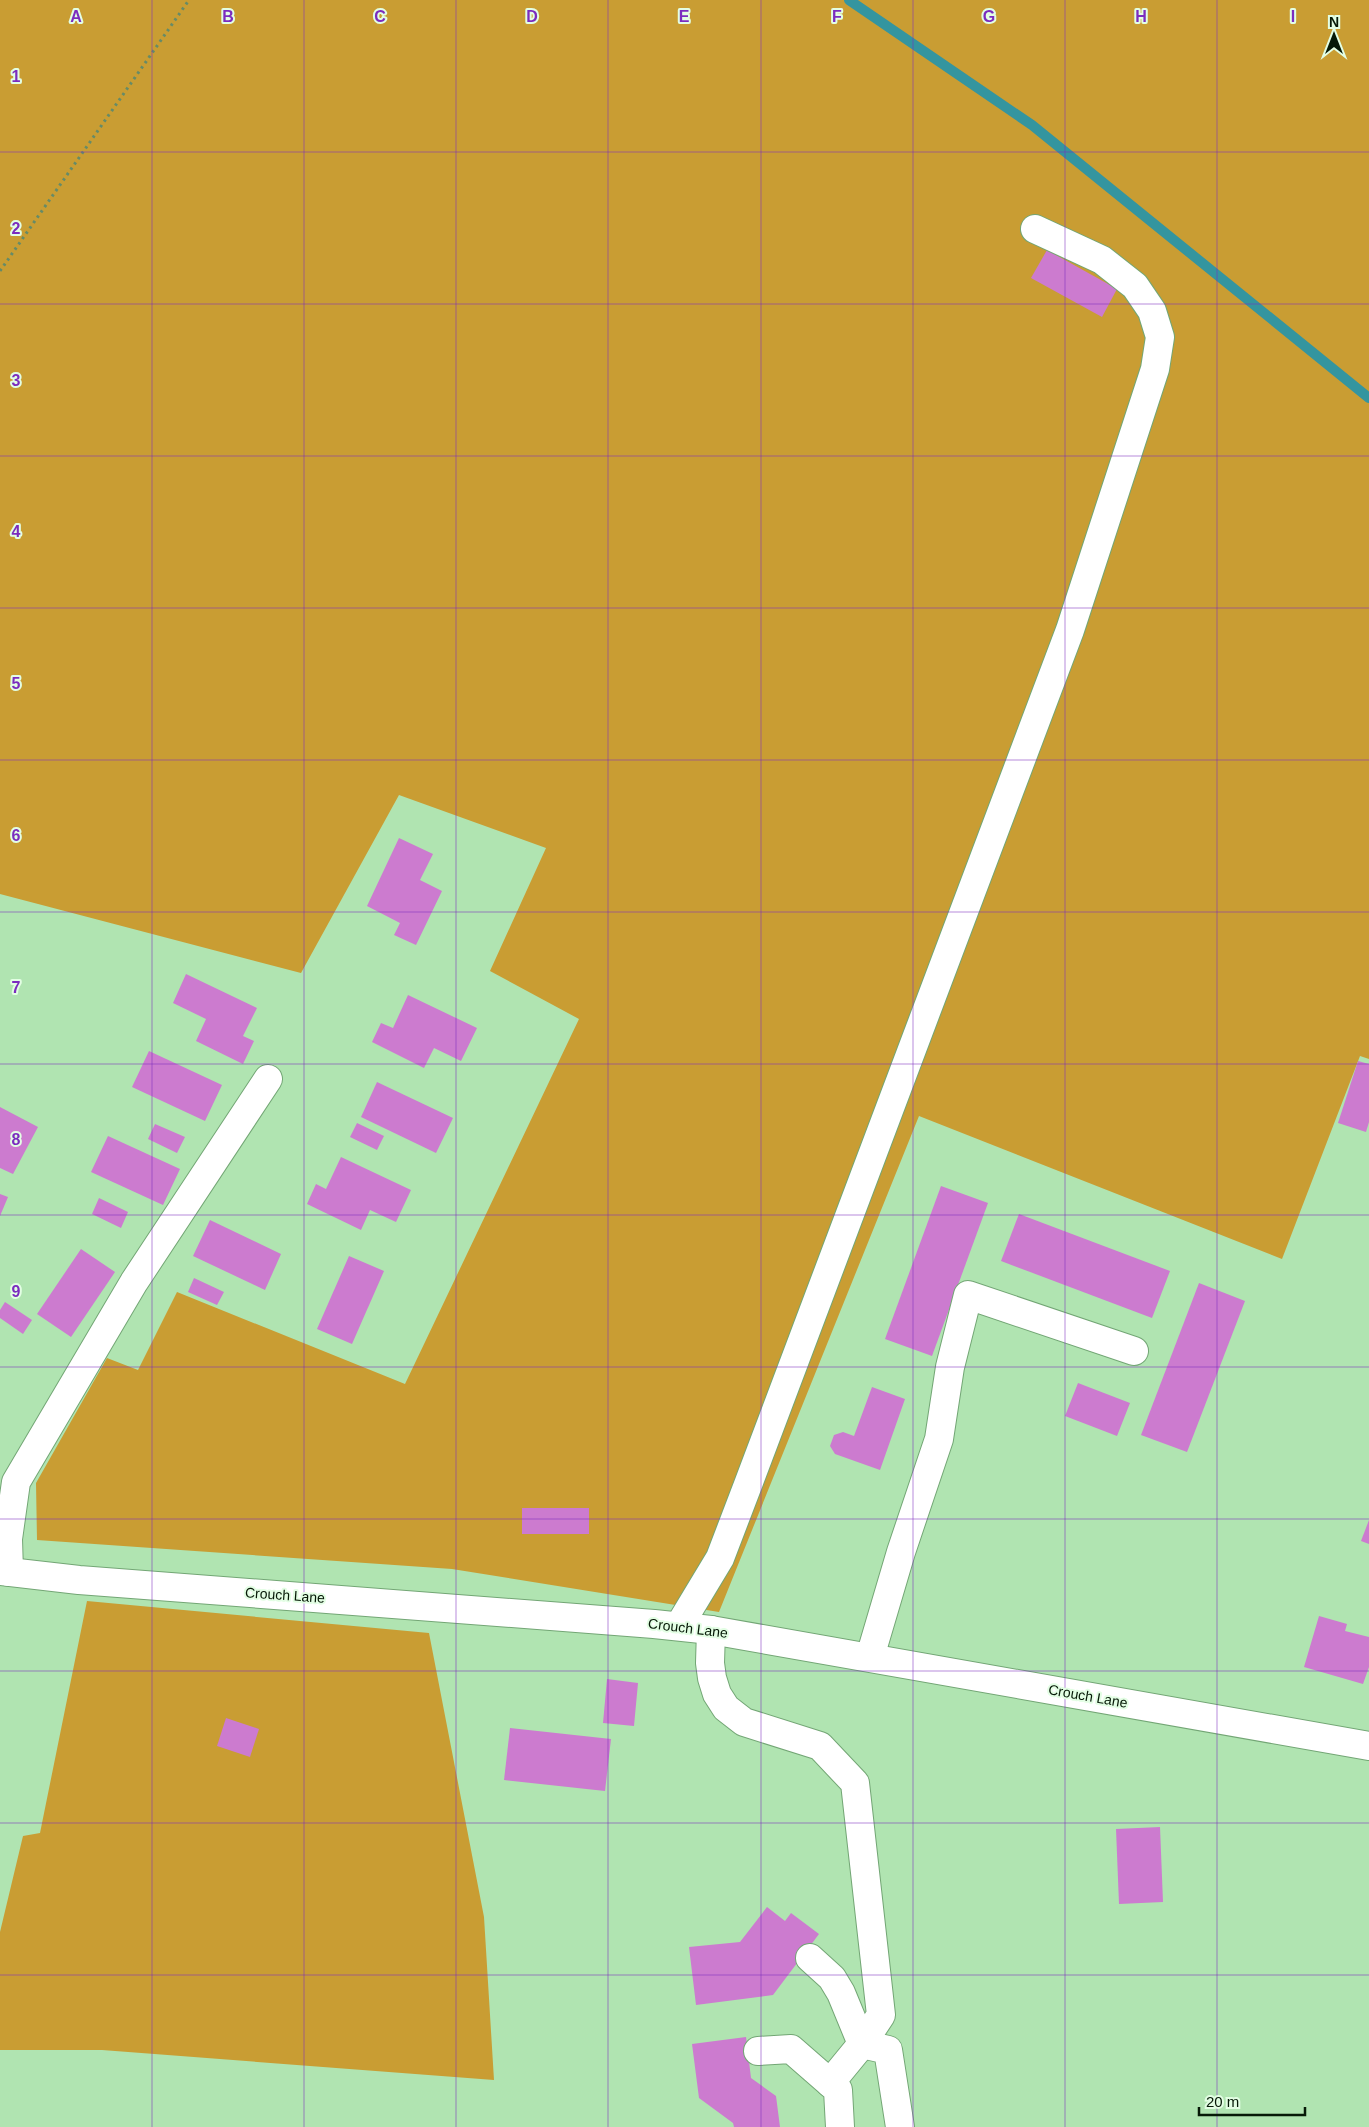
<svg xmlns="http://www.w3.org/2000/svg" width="1369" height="2127" font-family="Helvetica,sans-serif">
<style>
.green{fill:#c99d33}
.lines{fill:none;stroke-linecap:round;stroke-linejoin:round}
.stream{stroke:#34959f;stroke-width:10}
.building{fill:#cc7bcf}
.minor-casing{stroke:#73a675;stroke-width:30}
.path{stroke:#668b67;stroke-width:3;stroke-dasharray:2.5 4;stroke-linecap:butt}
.minor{stroke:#fff;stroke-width:28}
.grid{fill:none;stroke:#7b2cbf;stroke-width:1;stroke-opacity:0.55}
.labels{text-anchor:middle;stroke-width:4;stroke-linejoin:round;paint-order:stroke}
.street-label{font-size:14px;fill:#061907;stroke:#e3fee4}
.grid-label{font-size:16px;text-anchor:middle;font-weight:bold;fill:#7b2cbf;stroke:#e3fee4;stroke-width:4;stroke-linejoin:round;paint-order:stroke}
</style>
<rect width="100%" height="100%" fill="#b0e4b1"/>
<g class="green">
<path d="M0 0H1369V1059L1360 1056 1282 1259 919 1116 719 1612 452 1569 37 1540 36 1483 107 1358 138 1370 177 1292 405 1384 579 1019 490 971 546 848 399 795 301 973 0 894Z"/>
<path d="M87 1601 429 1633 484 1917 494 2080 102 2050H0V1932L23 1836 40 1833Z"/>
</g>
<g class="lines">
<path class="stream" d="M849 0 1032 125 1369 398"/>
</g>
<g class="building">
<path d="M1047 250 1117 289 1102 317 1031 278Z"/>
<path d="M399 838 433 854 420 880 442 891 416 945 394 935 400 923 367 906Z"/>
<path d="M186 974 257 1008 243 1036 254 1041 243 1064 196 1041 206 1019 173 1003Z"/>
<path d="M408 995 477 1028 461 1061 434 1048 424 1068 372 1042 381 1023 393 1028Z"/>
<path d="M149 1051 222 1085 205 1121 132 1087Z"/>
<path d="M1358 1061 1369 1064V1122L1366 1132 1338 1123Z"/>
<path d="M377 1082 453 1118 436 1153 361 1117Z"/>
<path d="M0 1107 38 1127 13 1174 0 1168Z"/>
<path d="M357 1123 384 1136 377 1150 350 1137Z"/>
<path d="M155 1124 185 1137 177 1153 148 1139Z"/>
<path d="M108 1136 180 1169 163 1205 91 1172Z"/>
<path d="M341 1157 411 1190 396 1222 370 1210 361 1230 307 1204 316 1184 326 1189Z"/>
<path d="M941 1186 988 1203 932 1356 885 1339Z"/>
<path d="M0 1194 8 1197 0 1216Z"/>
<path d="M99 1198 128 1212 121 1228 92 1214Z"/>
<path d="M1019 1214 1170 1271 1152 1318 1001 1261Z"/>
<path d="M210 1220 281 1254 265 1290 193 1256Z"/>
<path d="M81 1249 115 1272 71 1337 37 1314Z"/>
<path d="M349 1256 384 1271 352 1344 317 1329Z"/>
<path d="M194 1278 224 1292 217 1305 188 1292Z"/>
<path d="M1199 1283 1245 1301 1187 1452 1141 1435Z"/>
<path d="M5 1302 32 1320 23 1334 0 1318V1310Z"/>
<path d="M1078 1383 1130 1403 1117 1436 1065 1416Z"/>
<path d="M872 1387 905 1399 880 1470 835 1454 830 1446 834 1435 843 1432 854 1436Z"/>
<rect x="522" y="1508" width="67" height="26"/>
<path d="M1369 1520V1544L1361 1541Z"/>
<path d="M1319 1616 1347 1624 1345 1631 1369 1637V1667L1363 1684 1304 1667Z"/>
<path d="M607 1679 638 1683 634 1726 603 1723Z"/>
<path d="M226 1718 259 1729 250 1757 217 1746Z"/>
<path d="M510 1728 611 1739 605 1791 504 1780Z"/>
<path d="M1160 1827 1163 1902 1119 1904 1116 1829Z"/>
<path d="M767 1907 785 1921 791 1913 819 1934 773 1995 696 2005 689 1947 740 1942Z"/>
<path d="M746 2037 751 2078 776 2096 780 2127H734L733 2123 699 2098 692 2044Z"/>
</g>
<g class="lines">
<g class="minor-casing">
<g id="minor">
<path d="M0 1571 79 1580 654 1624 711 1630 1369 1746"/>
<path d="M9 1572 8 1539 16 1482 134 1282 268 1079"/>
<path d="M679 1626 720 1558 749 1482 1070 630 1155 369 1160 337 1152 311 1135 286 1102 260 1035 229"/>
<path d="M711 1630 710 1663 712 1678 717 1694 726 1708 744 1722 820 1746 855 1783 881 2015 862 2044 830 2083"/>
<path d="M870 1657 901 1552 939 1439 950 1367 968 1295 1134 1351"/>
<path d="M810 1958 832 1978 841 1993 862 2044 888 2050 900 2127"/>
<path d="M758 2051 791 2049 838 2090 840 2127"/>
</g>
</g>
<path class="path" d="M0 271 189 0"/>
<use href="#minor" class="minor"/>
</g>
<path class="grid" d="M152 0V2127M304 0V2127M456 0V2127M608 0V2127M761 0V2127M913 0V2127M1065 0V2127M1217 0V2127M0 152H1369M0 304H1369M0 456H1369M0 608H1369M0 760H1369M0 912H1369M0 1064H1369M0 1215H1369M0 1367H1369M0 1519H1369M0 1671H1369M0 1823H1369M0 1975H1369"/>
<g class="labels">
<g class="street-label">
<text transform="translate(285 1595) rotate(4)" y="5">Crouch Lane</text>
<text transform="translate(688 1628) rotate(7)" y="5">Crouch Lane</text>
<text transform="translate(1088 1696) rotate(10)" y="5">Crouch Lane</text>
</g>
</g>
<g class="grid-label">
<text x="76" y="22">A</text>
<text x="228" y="22">B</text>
<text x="380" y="22">C</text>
<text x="532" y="22">D</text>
<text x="684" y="22">E</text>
<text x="837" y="22">F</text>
<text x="989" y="22">G</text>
<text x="1141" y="22">H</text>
<text x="1293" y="22">I</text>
<text x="16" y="82">1</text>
<text x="16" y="234">2</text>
<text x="16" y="386">3</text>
<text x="16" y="537">4</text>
<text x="16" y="689">5</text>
<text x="16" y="841">6</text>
<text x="16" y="993">7</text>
<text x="16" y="1145">8</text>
<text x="16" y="1297">9</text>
</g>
<g transform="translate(1334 35)" stroke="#e3fee4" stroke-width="4" paint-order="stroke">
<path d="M0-4L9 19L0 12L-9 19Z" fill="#061907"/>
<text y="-8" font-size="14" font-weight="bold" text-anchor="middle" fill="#061907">N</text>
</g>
<path d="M1199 2107v8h106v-8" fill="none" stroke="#061907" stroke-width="2.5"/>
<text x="1206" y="2107" font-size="15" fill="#061907" stroke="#e3fee4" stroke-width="4" paint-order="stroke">20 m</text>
</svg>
